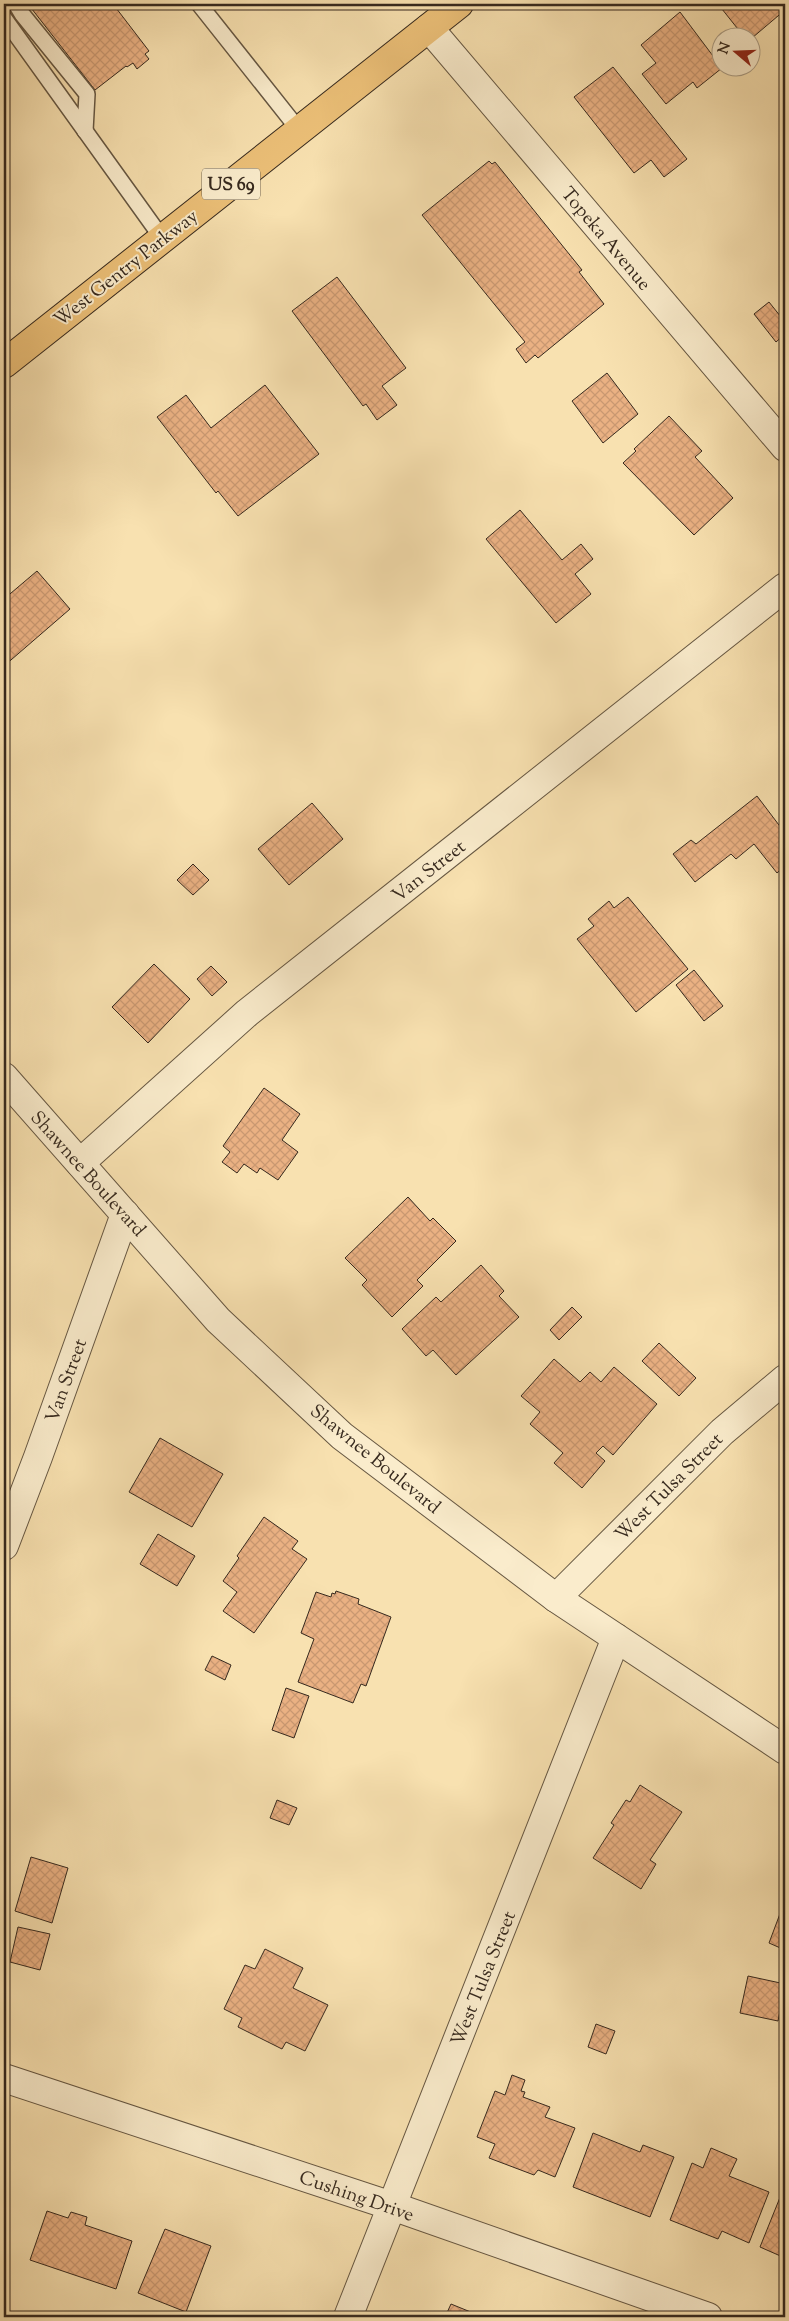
<svg xmlns="http://www.w3.org/2000/svg" width="789" height="2321" font-family="'Sorts Mill Goudy',serif">
<style>
.building{fill:url(#building-cross-hatch);stroke:#36291e}
.lines{fill:none;stroke-linecap:round;stroke-linejoin:round}
.service-casing{stroke:#665742;stroke-width:18}
.minor-casing{stroke:#665742;stroke-width:30}
.primary-casing{stroke:#36291e;stroke-width:30}
.service{stroke:#faeccc;stroke-width:15}
.minor{stroke:#faeccc;stroke-width:28}
.primary{stroke:#ecc078;stroke-width:28}
.labels{text-anchor:middle;stroke-width:4;stroke-linejoin:round;paint-order:stroke}
.shield{fill:#faeccc;stroke:#716452;stroke-width:1}
.shield-label{font-size:18px;font-weight:bold;fill:#36291e}
.street-label{font-size:19px;fill:#36291e;stroke:#faeccc}
</style>
<defs>
<pattern id="building-cross-hatch" width="8" height="8" patternUnits="userSpaceOnUse" patternTransform="scale(1.25)"><rect width="8" height="8" fill="#eab183"/><path d="M0 0l8 8M0 8l8-8" fill="none" stroke="#c99871"/></pattern>
</defs>
<rect width="100%" height="100%" fill="#f8e1b0"/>
<filter id="stains"><feTurbulence type="fractalNoise" baseFrequency=".004" numOctaves="4"/><feColorMatrix values="0 0 0 0 .2 0 0 0 0 .09 0 0 0 0 .02 0 0 0 .5 -.17"/></filter>
<radialGradient id="worn" r=".72"><stop offset=".6" stop-color="#630" stop-opacity="0"/><stop offset="1" stop-color="#630" stop-opacity=".3"/></radialGradient>
<g class="building">
<path d="M28 4H113L149 51 145 54 149 59 137 69 133 63 127 67 126 66 95 90Z"/>
<path d="M718 4H784L785 10 752 38H745Z"/>
<path d="M680 12 722 68 697 88 693 82 666 104 642 74 656 63 641 45Z"/>
<path d="M613 67 687 159 664 177 651 160 634 173 574 97Z"/>
<path d="M489 161 492 164 495 162 582 270 579 272 604 304 538 358 535 355 526 363 516 349 525 342 422 215Z"/>
<path d="M337 277 406 368 382 386 397 405 377 420 366 404 363 406 292 311Z"/>
<path d="M769 302 785 322V334L776 342 754 314Z"/>
<path d="M607 373 638 414 603 443 572 401Z"/>
<path d="M265 385 319 454 238 516 218 491 216 493 157 417 186 395 211 428Z"/>
<path d="M669 416 702 451 695 457 733 498 694 535 623 463 636 451 634 449Z"/>
<path d="M520 510 562 560 581 544 593 559 575 574 591 594 556 623 486 539Z"/>
<path d="M37 571 70 609 4 666V599Z"/>
<path d="M757 796 785 833V866L777 873 754 844 736 859 731 854 695 882 673 854 691 840 696 844Z"/>
<path d="M312 803 343 839 289 885 258 849Z"/>
<path d="M193 864 209 880 193 895 177 880Z"/>
<path d="M628 897 688 969 636 1012 577 939 594 926 588 919 609 901 614 908Z"/>
<path d="M154 964 190 999 148 1043 112 1007Z"/>
<path d="M211 966 227 982 212 996 197 979Z"/>
<path d="M694 970 723 1006 704 1021 676 985Z"/>
<path d="M264 1088 300 1114 282 1140 298 1152 278 1180 260 1168 257 1173 244 1164 237 1173 222 1162 230 1152 223 1146Z"/>
<path d="M408 1197 430 1221 433 1218 456 1241 417 1280 423 1286 392 1317 362 1285 367 1280 345 1258Z"/>
<path d="M481 1265 504 1291 499 1296 519 1317 456 1375 433 1350 426 1356 402 1329 436 1297 441 1302Z"/>
<path d="M572 1307 582 1317 559 1340 550 1330Z"/>
<path d="M659 1343 696 1378 679 1396 642 1361Z"/>
<path d="M554 1359 580 1382 590 1372 601 1382 614 1367 657 1404 613 1455 603 1446 596 1453 605 1461 582 1488 554 1463 563 1453 530 1424 540 1412 521 1396Z"/>
<path d="M160 1438 223 1474 192 1527 129 1492Z"/>
<path d="M264 1517 298 1541 292 1549 307 1559 254 1633 223 1611 237 1592 223 1581 239 1558 237 1556Z"/>
<path d="M158 1534 195 1556 177 1586 140 1564Z"/>
<path d="M336 1591 359 1599 358 1604 391 1617 366 1686 361 1684 353 1703 298 1682 314 1639 301 1633 316 1592 331 1597 332 1593 335 1594Z"/>
<path d="M212 1656 231 1665 225 1680 205 1670Z"/>
<path d="M286 1688 309 1696 294 1738 272 1730Z"/>
<path d="M640 1785 682 1812 650 1860 656 1864 641 1889 593 1858 614 1825 611 1823 626 1800 630 1802Z"/>
<path d="M277 1800 297 1808 289 1825 270 1818Z"/>
<path d="M31 1857 68 1868 52 1923 15 1911Z"/>
<path d="M781 1911 785 1913V1950L769 1943Z"/>
<path d="M18 1927 50 1934 40 1970 10 1962Z"/>
<path d="M265 1949 303 1968 293 1988 328 2005 305 2051 286 2042 282 2049 238 2027 242 2018 224 2009 245 1965 255 1969Z"/>
<path d="M4 1961 8 1963 4 1976Z"/>
<path d="M748 1976 785 1984 778 2021 740 2013Z"/>
<path d="M596 2024 615 2031 606 2054 588 2047Z"/>
<path d="M512 2075 525 2080 521 2091 525 2092 523 2097 550 2107 545 2117 575 2128 555 2177 538 2170 534 2175 489 2158 495 2144 477 2137 495 2091 505 2095Z"/>
<path d="M593 2133 640 2152 643 2145 674 2157 650 2217 573 2187Z"/>
<path d="M711 2148 737 2159 729 2176 769 2192 749 2243 722 2231 718 2239 670 2220 692 2163 703 2168Z"/>
<path d="M785 2185V2258L760 2247Z"/>
<path d="M47 2211 68 2218 71 2212 87 2217 85 2225 132 2241 116 2289 30 2260Z"/>
<path d="M165 2229 211 2246 186 2312 138 2293Z"/>
<path d="M451 2304 483 2317H445Z"/>
</g>
<g class="lines">
<g class="service-casing">
<g id="service">
<path d="M16 4 22 14 87 94 85 131"/>
<path d="M199 4 299 130"/>
<path d="M4 18 162 238"/>
</g>
</g>
<g class="minor-casing">
<g id="minor">
<path d="M429 28 785 447"/>
<path d="M4 1077 218 1320 342 1436 556 1598 785 1750"/>
<path d="M80 1163 247 1013 785 587"/>
<path d="M4 1546 38 1457 125 1214"/>
<path d="M556 1598 722 1432 785 1379"/>
<path d="M4 2078 392 2206 708 2317"/>
<path d="M348 2317 616 1638"/>
</g>
</g>
<g class="primary-casing">
<path id="primary" d="M4 364 459 4"/>
</g>
<use href="#service" class="service"/>
<use href="#minor" class="minor"/>
<use href="#primary" class="primary"/>
</g>
<g class="labels">
<rect class="shield" x="202" y="168.5" width="58" height="31" rx="4"/>
<g class="shield-label">
<text x="231" y="190">US 69</text>
</g>
<g class="street-label">
<text transform="translate(607 238) rotate(50)" y="7">Topeka Avenue</text>
<text transform="translate(125 267) rotate(-38)" y="7">West Gentry Parkway</text>
<text transform="translate(428 870) rotate(-38)" y="7">Van Street</text>
<text transform="translate(89 1173) rotate(48)" y="7">Shawnee Boulevard</text>
<text transform="translate(65 1380) rotate(-70)" y="7">Van Street</text>
<text transform="translate(376 1458) rotate(39)" y="7">Shawnee Boulevard</text>
<text transform="translate(668 1486) rotate(-45)" y="7">West Tulsa Street</text>
<text transform="translate(482 1978) rotate(-68)" y="7">West Tulsa Street</text>
<text transform="translate(357 2195) rotate(19)" y="7">Cushing Drive</text>
</g>
</g>
<rect width="789" height="2321" fill="none" stroke="#f8e1b0" stroke-width="20"/>
<rect x="5" y="5" width="779" height="2311" fill="none" stroke="#36291e" stroke-width="2.5"/>
<rect x="10" y="10" width="769" height="2301" fill="none" stroke="#36291e"/>
<g transform="translate(736 52) rotate(289)"><circle r="24" fill="#faeccc" stroke="#ac9e86"/>
<path d="M0-4L9 19L0 12L-9 19Z" fill="#8f2418"/>
<text y="-8" font-size="14" font-weight="bold" text-anchor="middle" fill="#36291e">N</text>
</g>
<rect width="100%" height="100%" filter="url(#stains)"/>
<rect width="100%" height="100%" fill="url(#worn)"/>
</svg>
